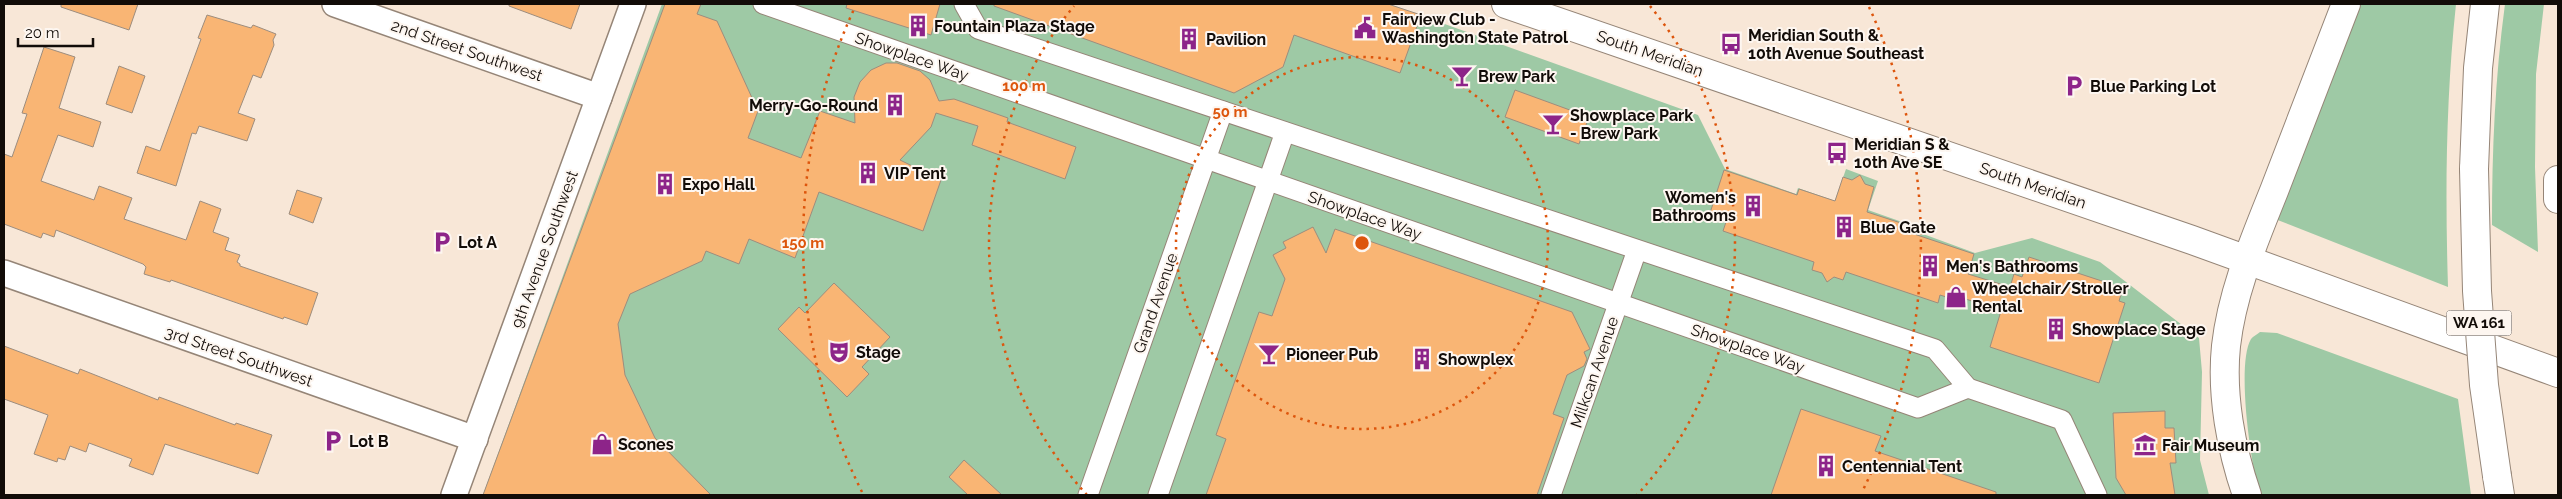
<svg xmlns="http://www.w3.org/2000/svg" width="2562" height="499" font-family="Raleway,sans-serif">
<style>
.green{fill:#9ec9a5}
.building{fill:#f9b574;stroke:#9d8d7e}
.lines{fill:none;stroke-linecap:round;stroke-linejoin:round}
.pedestrian-casing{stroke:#958577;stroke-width:21}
.minor-casing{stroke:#958577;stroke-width:28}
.primary-casing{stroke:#958577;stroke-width:30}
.motorway-casing{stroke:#958577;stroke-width:30}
.pedestrian{stroke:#fff;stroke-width:19}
.minor{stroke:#fff;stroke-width:25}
.primary{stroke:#fff;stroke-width:28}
.motorway{stroke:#fff;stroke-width:28}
.motorway-bridge-casing{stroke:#958577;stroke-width:30;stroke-linecap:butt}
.motorway-bridge{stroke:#fff;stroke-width:28}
.ring{fill:none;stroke:#dd550c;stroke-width:2.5;stroke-dasharray:2.5 5}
.labels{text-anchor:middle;stroke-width:4;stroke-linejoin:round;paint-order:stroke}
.shield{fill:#fdf6f0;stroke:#58524e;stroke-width:1}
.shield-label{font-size:15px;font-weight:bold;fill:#120c08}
.poi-label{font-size:16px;font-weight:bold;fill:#120c08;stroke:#fdf6f0;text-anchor:start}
.street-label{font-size:16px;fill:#120c08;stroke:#fdf6f0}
.centre{fill:#dd550c;stroke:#fdf6f0;stroke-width:2.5}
.ring-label{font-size:15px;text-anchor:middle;font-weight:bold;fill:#dd550c;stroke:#fdf6f0;stroke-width:4;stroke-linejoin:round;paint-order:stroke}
</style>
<rect width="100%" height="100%" fill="#f8e7d7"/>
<g class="green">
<path d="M662 4H1389L1698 115 1725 169 1796 194 1798 188 1835 201 1846 169 1878 181 1868 210 1905 223 1904 227 1975 253 2032 238 2100 262 2199 338 2202 372 2200 460 2209 495H483Z"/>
<path d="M2359 4H2456C2446 98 2445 192 2448 287L2275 219Z"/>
<path d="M2505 4H2544L2536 74 2535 167 2538 252 2492 225C2492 150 2495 78 2505 4Z"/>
<path d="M2260 332 2277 333 2458 399 2471 495H2260C2251 467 2236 364 2251 339 2253 336 2258 334 2260 332Z"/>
</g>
<g class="building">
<path d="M61 4H138L129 30 61 7Z"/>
<path d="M509 4H580L571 29 509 6Z"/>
<path d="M665 4H701L697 14 717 21 758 111 748 138 801 158 820 111 855 123 854 97 860 82 871 70 886 63H897L920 71 930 80 939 101 954 99 1008 118 1007 122 1076 147 1065 179 972 145 978 126 936 113 931 127 900 160 941 180 923 231 819 192 795 258 749 239 739 264 706 251 702 261 630 294 618 324 625 375 655 438 711 495H483Z"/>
<path d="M847 4H940L931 35 846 8Z"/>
<path d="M994 4H1388L1421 15 1400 73 1294 35 1283 67 1234 93 994 6Z"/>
<path d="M207 15 251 28 253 25 276 34 273 40 274 45 261 78 253 75 238 113 255 119 247 141 199 126 196 134 192 133 176 186 137 173 146 146 160 151 201 39 198 38Z"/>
<path d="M44 47 75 57 59 108 101 122 93 147 58 135 41 181 94 200 99 186 132 198 124 219 186 240 200 201 221 209 213 232 229 238 225 250 240 255 237 262 240 264V266L318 293 307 325 284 317 283 319 171 280 170 282 144 274 146 267 143 264 56 230 54 237 43 233 41 238 4 224V154L12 157 27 114 22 113Z"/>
<path d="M119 66 145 76 132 113 106 104Z"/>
<path d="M1515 90 1589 117 1579 144 1505 117Z"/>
<path d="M1724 170 1797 195 1799 189 1835 201 1843 177 1852 180 1860 175 1865 184 1874 187 1867 212 1904 224 1902 230 1974 254 1968 274 2010 287 2014 274 2022 277 2029 257 2123 288 2119 301 2125 303 2099 383 1990 347 2001 311 1960 297 1959 301 1940 295 1938 303 1846 272 1843 280 1834 277 1827 282 1822 273 1812 270 1814 262 1723 231 1726 222 1709 216Z"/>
<path d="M297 190 322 198 313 223 289 214Z"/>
<path d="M1313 227 1326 253 1335 229 1572 312 1590 349 1584 352 1587 359 1584 366 1567 375 1553 414 1564 418 1537 495H1206L1226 439 1216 435 1259 312 1272 316 1285 279 1273 255 1286 248 1283 242Z"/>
<path d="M834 283 890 337 862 367 869 374 847 397 778 329 799 307 805 313Z"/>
<path d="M4 346 78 374 80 369 158 400 159 397 235 425 236 423 272 435 258 474 165 444 153 475 129 466 132 459 89 443 86 452 70 446 65 460 58 458 57 462 34 454 48 415 4 399Z"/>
<path d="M1801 409 1881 436 1875 451 1996 492V495H1771Z"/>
<path d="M2165 411V428H2174L2176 463H2170L2175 495H2126L2116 478 2113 413Z"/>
<path d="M964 460 1002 495H968L949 477Z"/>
</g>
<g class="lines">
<g class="pedestrian-casing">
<g id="pedestrian">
<path d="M763 4 1918 408 1968 388 2062 420 2097 495"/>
<path d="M964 4 978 29 1935 349 1968 388"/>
<path d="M1088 495 1223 111"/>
<path d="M1158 495 1285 132"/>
<path d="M1551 495 1637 250"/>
</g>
</g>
<g class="minor-casing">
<g id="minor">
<path d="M335 4 599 97"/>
<path d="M4 273 475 439"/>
<path d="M454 495 633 4"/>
</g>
</g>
<g class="primary-casing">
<path id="primary" d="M1506 4 2192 240 2558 373"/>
</g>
<g class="motorway-casing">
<g id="motorway">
<path d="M2474 169 2478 68 2485 4"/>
<path d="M2558 180V199"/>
<path d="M2497 476 2500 495"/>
<path d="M2247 495C2231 449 2221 395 2226 346 2232 292 2254 241 2274 191 2298 128 2322 66 2346 4"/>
</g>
</g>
<use href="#pedestrian" class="pedestrian"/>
<use href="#minor" class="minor"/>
<use href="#primary" class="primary"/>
<use href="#motorway" class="motorway"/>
<g class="motorway-bridge-casing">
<path id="motorway-bridge" d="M2474 169 2477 291 2484 385 2497 476"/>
</g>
<use href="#motorway-bridge" class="motorway-bridge"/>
</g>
<g class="ring">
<circle cx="1362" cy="243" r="186"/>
<path d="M1087 495A373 373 0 0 1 1074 6M1650 6A373 373 0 0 1 1637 495"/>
<path d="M862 492A559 559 0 0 1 855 7M1869 7A559 559 0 0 1 1862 492"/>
</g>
<defs>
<g id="building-bare" transform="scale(1.725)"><path d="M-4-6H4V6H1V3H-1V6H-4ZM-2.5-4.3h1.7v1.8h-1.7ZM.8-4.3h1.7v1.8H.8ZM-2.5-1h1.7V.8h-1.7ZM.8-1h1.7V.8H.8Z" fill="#8d2489" stroke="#fdf6f0" stroke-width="2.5" paint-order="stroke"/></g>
<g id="civic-bare" transform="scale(1.725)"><path d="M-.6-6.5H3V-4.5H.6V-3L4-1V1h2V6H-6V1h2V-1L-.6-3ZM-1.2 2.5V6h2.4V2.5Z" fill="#8d2489" stroke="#fdf6f0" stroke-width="2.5" paint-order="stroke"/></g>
<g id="bus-bare" transform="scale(1.725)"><path d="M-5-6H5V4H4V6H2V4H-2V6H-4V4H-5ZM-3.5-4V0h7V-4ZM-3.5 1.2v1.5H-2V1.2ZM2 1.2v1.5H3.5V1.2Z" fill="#8d2489" stroke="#fdf6f0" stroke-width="2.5" paint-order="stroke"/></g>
<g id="bar-bare" transform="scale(1.725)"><path d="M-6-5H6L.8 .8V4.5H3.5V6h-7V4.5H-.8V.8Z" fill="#8d2489" stroke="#fdf6f0" stroke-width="2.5" paint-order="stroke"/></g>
<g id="parking-bare" transform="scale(1.725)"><path d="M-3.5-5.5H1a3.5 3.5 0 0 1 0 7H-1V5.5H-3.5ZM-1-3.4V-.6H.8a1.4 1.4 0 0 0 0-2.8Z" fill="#8d2489" stroke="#fdf6f0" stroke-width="2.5" paint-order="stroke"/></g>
<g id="shop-bare" transform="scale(1.725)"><path d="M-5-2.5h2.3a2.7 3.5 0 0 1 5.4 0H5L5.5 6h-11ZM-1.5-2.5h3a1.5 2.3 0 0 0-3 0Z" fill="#8d2489" stroke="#fdf6f0" stroke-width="2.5" paint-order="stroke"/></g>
<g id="theatre-bare" transform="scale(1.725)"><path d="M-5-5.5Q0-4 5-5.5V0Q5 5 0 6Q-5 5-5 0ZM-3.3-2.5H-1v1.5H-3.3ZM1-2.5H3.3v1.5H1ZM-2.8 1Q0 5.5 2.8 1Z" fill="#8d2489" stroke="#fdf6f0" stroke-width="2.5" paint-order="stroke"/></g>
<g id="museum-bare" transform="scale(1.725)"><path d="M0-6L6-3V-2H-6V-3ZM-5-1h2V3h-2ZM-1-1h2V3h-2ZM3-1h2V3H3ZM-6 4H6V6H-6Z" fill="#8d2489" stroke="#fdf6f0" stroke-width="2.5" paint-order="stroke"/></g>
</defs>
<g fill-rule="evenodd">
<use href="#building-bare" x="918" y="26"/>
<use href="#civic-bare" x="1365" y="28"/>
<use href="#building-bare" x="1189" y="39"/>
<use href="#bus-bare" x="1731" y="44"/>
<use href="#bar-bare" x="1462" y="76"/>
<use href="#parking-bare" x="2074" y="86"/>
<use href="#building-bare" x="895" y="105"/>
<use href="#bar-bare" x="1553" y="124"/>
<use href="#bus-bare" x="1837" y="153"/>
<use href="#building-bare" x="868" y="173"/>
<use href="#building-bare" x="665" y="184"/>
<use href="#building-bare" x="1753" y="206"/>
<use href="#building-bare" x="1844" y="227"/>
<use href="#parking-bare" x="442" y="242"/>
<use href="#building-bare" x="1930" y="266"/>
<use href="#shop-bare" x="1956" y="297"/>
<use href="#building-bare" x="2056" y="329"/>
<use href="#theatre-bare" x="839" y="352"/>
<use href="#bar-bare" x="1269" y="354"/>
<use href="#building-bare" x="1422" y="359"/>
<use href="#parking-bare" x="333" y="441"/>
<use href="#shop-bare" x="602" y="444"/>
<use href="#museum-bare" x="2145" y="445"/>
<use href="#building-bare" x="1826" y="466"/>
</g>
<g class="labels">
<rect class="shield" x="2446.5" y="310.5" width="65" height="25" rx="4"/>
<g class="shield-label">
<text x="2479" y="328">WA 161</text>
</g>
<g class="poi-label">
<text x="1382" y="25">Fairview Club -<tspan x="1382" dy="18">Washington State Patrol</tspan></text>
<text x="934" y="32">Fountain Plaza Stage</text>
<text x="1748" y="41">Meridian South &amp;<tspan x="1748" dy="18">10th Avenue Southeast</tspan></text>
<text x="1206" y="45">Pavilion</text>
<text x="1478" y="82">Brew Park</text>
<text x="2090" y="92">Blue Parking Lot</text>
<text x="878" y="111" text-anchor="end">Merry-Go-Round</text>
<text x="1570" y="121">Showplace Park<tspan x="1570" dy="18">- Brew Park</tspan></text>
<text x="1854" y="150">Meridian S &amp;<tspan x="1854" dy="18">10th Ave SE</tspan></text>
<text x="884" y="179">VIP Tent</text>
<text x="682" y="190">Expo Hall</text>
<text x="1736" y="203" text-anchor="end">Women's<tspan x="1736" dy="18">Bathrooms</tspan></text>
<text x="1860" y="233">Blue Gate</text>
<text x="458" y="248">Lot A</text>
<text x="1946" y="272">Men's Bathrooms</text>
<text x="1972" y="294">Wheelchair/Stroller<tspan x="1972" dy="18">Rental</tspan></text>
<text x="2072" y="335">Showplace Stage</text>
<text x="856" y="358">Stage</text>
<text x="1286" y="360">Pioneer Pub</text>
<text x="1438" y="365">Showplex</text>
<text x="349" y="447">Lot B</text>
<text x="618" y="450">Scones</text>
<text x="2162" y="451">Fair Museum</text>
<text x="1842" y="472">Centennial Tent</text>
</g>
<g class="street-label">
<text transform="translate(467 50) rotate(19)" y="6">2nd Street Southwest</text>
<text transform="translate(1650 53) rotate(19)" y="6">South Meridian</text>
<text transform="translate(912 56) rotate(19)" y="6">Showplace Way</text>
<text transform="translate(2033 185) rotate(19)" y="6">South Meridian</text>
<text transform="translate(1365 215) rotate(19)" y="6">Showplace Way</text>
<text transform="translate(544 249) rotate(-70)" y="6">9th Avenue Southwest</text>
<text transform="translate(1155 303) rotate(-71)" y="6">Grand Avenue</text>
<text transform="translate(1748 348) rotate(19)" y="6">Showplace Way</text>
<text transform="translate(239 356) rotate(19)" y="6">3rd Street Southwest</text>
<text transform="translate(1594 372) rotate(-71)" y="6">Milkcan Avenue</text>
</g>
</g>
<circle cx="1362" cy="243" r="8" class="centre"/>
<g class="ring-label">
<text x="1024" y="91">100 m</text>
<text x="1230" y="117">50 m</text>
<text x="803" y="248">150 m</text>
</g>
<rect width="2562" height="499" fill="none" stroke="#120c08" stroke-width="10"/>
<path d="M18 38v8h75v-8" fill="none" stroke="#120c08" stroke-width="2.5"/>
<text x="25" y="38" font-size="15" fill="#120c08" stroke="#fdf6f0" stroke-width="4" paint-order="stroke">20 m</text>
</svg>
